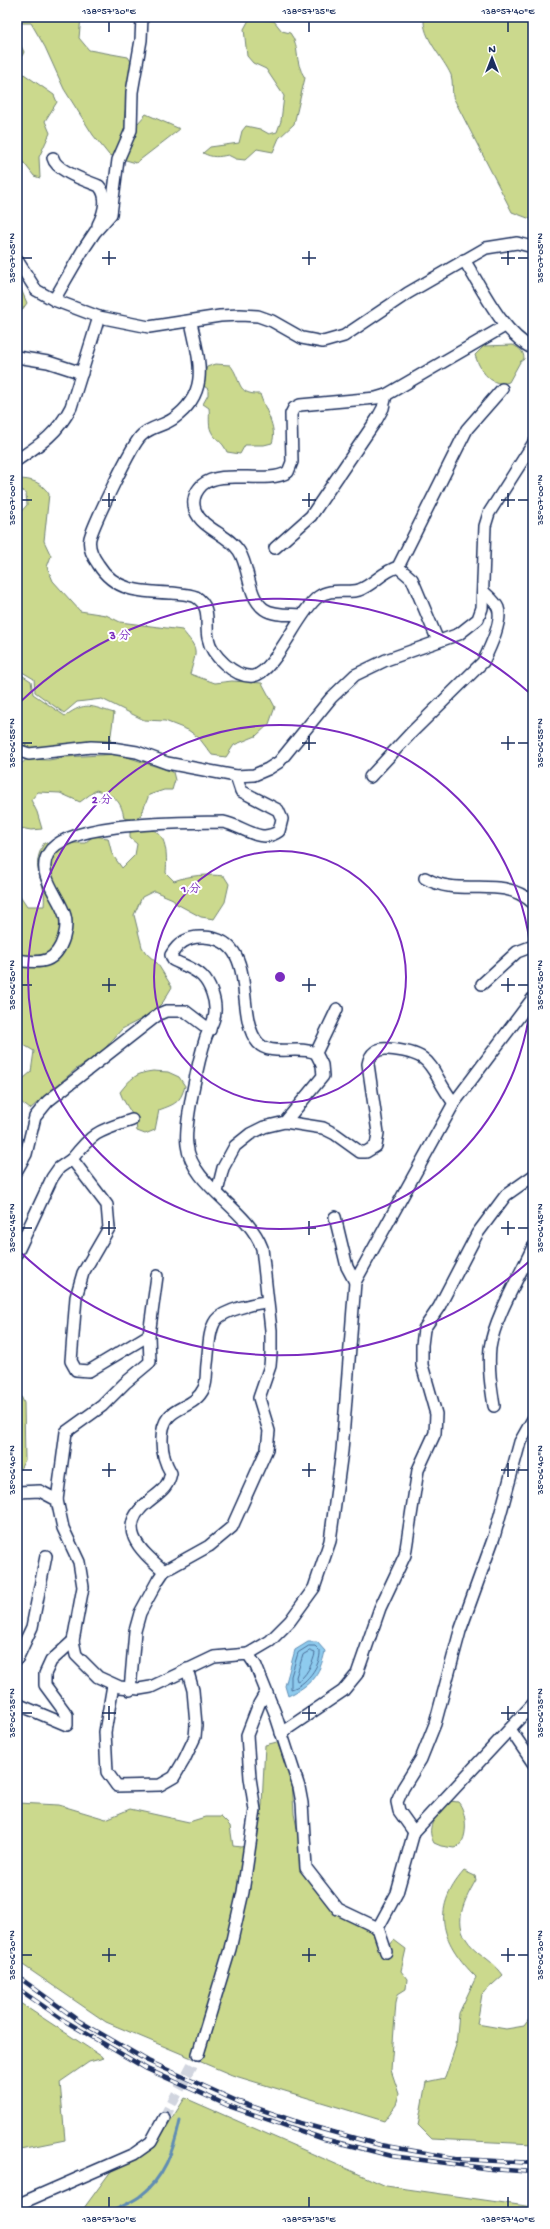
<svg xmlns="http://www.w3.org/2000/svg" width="550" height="2229" font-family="'Gochi Hand','Klee One',sans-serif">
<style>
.green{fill:#cbd98d;stroke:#738476}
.water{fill:#8ecbee;stroke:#608db4}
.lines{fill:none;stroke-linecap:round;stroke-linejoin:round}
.shore{stroke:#496d98;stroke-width:1}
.stream{stroke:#608db4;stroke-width:3}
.minor-tunnel{stroke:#d1d5df;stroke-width:11;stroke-dasharray:11 5.5;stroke-linecap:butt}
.minor-casing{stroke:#1b2f5e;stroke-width:14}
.minor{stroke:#fff;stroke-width:11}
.rail-casing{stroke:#1b2f5e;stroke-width:4.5}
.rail{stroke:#fff;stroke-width:3;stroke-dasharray:9;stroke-linecap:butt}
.ticks{fill:none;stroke:#1b2f5e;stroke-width:1.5}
.ring{fill:none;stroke:#7b2cbf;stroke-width:2}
.centre{fill:#7b2cbf;stroke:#fff;stroke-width:2}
.ring-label{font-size:12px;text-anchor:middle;font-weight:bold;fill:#7b2cbf;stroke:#fff;stroke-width:4;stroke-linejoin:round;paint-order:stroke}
.neatline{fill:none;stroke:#1b2f5e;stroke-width:1.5}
.ticks-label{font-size:10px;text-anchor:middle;fill:#1b2f5e}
</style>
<rect width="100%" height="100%" fill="#fff"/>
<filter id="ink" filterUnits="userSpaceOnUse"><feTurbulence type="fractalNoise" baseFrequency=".025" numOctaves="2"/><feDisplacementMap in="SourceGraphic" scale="8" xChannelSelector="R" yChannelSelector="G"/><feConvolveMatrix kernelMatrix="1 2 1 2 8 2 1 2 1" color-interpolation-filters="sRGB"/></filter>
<g filter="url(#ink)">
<g class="green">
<path d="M17 17H81L79 38 89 50 128 57 132 63 124 120 137 124 146 114 180 129 136 163 109 155 93 135 64 89 45 47 31 23H17Z"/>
<path d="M424 17H533V220L512 212 453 97C452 90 453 81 451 75 443 57 422 38 424 17Z"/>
<path d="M250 18 274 21 282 31 290 33C301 47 293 60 305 78L294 124 279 138 273 152 257 149 245 160 236 159 228 155C219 157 212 158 203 153L210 147 239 143 242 131 246 126 260 129 269 134 277 132 281 121 284 96 266 69 253 63 247 56 244 29Z"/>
<path d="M17 38 24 52 19 62 21 72 54 95 57 102 45 121 50 133 39 157 40 178 34 176 17 154Z"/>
<path d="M17 280 27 303 17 317Z"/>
<path d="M513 345C519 348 524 351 524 359L520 362 509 382C492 388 480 371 475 355L484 346Z"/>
<path d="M215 364 230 365C242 379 235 395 260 394 264 408 278 428 272 443L264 445H245L240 454 227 452C222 440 215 440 211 431 208 425 210 415 209 408L203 404 208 395V389L204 386V374L207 367Z"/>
<path d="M17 479C32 479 41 482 49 494L44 541 51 556 47 567 53 581 80 611 106 615 120 622 182 630C199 650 197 649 190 674L215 683 232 681 262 683 275 707 269 724 256 736 234 745 226 757 212 755 199 738 188 730 165 721 144 720 102 699 77 702 64 713 35 692 34 679 17 669V516L27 505 26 493 18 488Z"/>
<path d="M17 672 31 681 33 694 65 716C86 701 90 706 114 713L110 742 29 748 17 742Z"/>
<path d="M118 754 173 772 175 780 172 790H164L149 795 141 815 133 820 124 818C121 799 113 795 96 790L80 802 60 793 38 792 31 800 37 812 42 829 31 830 20 828 17 831V767L27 759 49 760 66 757Z"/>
<path d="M130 830C137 830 146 828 153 830 168 835 167 860 166 873L174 881C190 875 207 874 224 876L229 884 225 902 214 919 201 917 175 903 173 899 154 891 142 897 134 915 142 947 146 953 157 963 172 987 163 1002 151 1014 122 1029 100 1054 76 1069 30 1109 17 1099V1084L31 1072 34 1051 17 1041V891L27 906H44C47 877 28 872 44 843H85L93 836 108 838 112 854 122 868 135 855 137 844 130 838Z"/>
<path d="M153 1071 168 1072 179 1077 185 1086C180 1103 175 1104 159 1110L155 1130 145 1134 137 1131C136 1114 125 1107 120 1092 131 1078 136 1073 153 1071Z"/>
<path d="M17 1387 24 1403 25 1460 20 1469H17Z"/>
<path d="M277 1742 292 1780 294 1814 300 1842 303 1869 335 1911 371 1930 375 1937 385 1945H390L394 1940 406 1949 401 1971 407 1979 406 1989 398 1994 396 2002 391 2070 399 2094 396 2105 384 2121 232 2075 106 2022 17 1961V1803L59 1805 106 1819 130 1809 189 1822 205 1817H221L230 1826 233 1846 241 1847 255 1842 262 1805 265 1745Z"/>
<path d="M450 1801 458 1802C467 1811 470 1844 454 1848L441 1846 434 1843C424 1825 438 1814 450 1801Z"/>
<path d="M464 1871 475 1876 476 1880C461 1906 450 1929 478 1952 487 1959 496 1965 503 1975L482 1994 477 2024 506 2029 524 2026 533 2014V2144L432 2139 418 2125 426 2082 445 2078 456 2045 459 2013 476 1977C443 1944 429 1911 464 1871Z"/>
<path d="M17 2001 104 2058 89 2062 60 2082 65 2140 20 2149 17 2147Z"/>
<path d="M185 2098 386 2186 533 2207V2212H81L114 2167 154 2147Z"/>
</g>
<path class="water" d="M308 1642H317L325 1651C320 1676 309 1686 288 1696L285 1686 295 1650Z"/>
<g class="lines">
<g class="shore">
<path d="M309 1646H315L320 1651C321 1666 305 1686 291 1689V1676L298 1653Z"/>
<path d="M310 1651 315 1653C314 1661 305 1679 297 1681L296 1677 303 1655Z"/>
</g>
<path class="stream" d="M111 2212C120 2207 130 2203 139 2197 164 2179 174 2149 180 2121"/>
<path class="minor-tunnel" d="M164 2118 198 2054"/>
<g class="minor-casing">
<g id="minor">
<path d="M53 158C56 171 87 181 99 186 109 197 104 213 98 225"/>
<path d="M17 260 36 290 54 300 99 317 149 327 220 316 240 315 258 316 272 321 302 338 323 342 344 336 408 293 486 248 517 243 533 247"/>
<path d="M464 260C484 291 500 330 533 349"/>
<path d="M54 300 83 250 95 232 111 214 118 160 131 130 132 92 141 40 142 17"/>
<path d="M191 322C199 361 211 392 173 419 163 426 150 427 142 435 132 443 94 524 90 538 88 547 93 557 98 564 115 592 142 592 172 593 180 594 189 594 196 597 212 607 205 624 208 638 211 655 235 678 253 676 275 673 298 612 318 597 331 587 346 594 359 590 373 585 383 571 398 567L412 579 438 641"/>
<path d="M17 357 48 362 82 373"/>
<path d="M17 460C41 444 58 433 71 407L99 317"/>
<path d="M275 548 311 516 377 419 383 408 386 395"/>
<path d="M398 567 467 429 502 389"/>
<path d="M302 615C290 614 274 616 264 609 247 596 250 568 239 551 228 534 202 529 195 510 192 501 195 492 202 485 222 468 266 485 288 472L292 462 291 414 294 408 300 405 376 398 386 395 505 326"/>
<path d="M17 750 29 754 91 747 112 748 137 752 167 763 236 776 254 775 268 769 279 762 331 698 355 675 386 660 459 634 478 619 482 608 485 526 489 513 533 444"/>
<path d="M370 777 411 733 483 662C489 650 503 621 498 608 495 601 489 597 484 592"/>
<path d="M425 878C461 899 500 873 533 903"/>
<path d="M17 960C42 964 56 963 64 937 66 930 67 923 65 916 60 897 36 875 48 854 66 820 187 823 223 822 242 825 260 845 279 831L282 819 278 810 241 791 236 776"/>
<path d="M482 984 517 952 533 946"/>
<path d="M285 1122 323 1128 335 1134 360 1152H366L376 1146 378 1133 368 1064C370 1053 377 1048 388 1049 438 1053 428 1070 454 1103"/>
<path d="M72 1159C94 1131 99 1131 132 1120"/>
<path d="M17 1170 26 1154 35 1117 48 1101 159 1014 166 1011H185L210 1030"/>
<path d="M217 1192 223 1168 235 1146 250 1134 264 1127 285 1122 323 1076 322 1065 316 1053 337 1009"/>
<path d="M17 1253 52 1178 59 1168 72 1159 107 1205 109 1228 83 1273 76 1297 71 1361 76 1370 89 1371 149 1335"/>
<path d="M355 1282 454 1103 533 998"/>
<path d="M494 1406C491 1387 488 1368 490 1348 494 1319 520 1275 533 1247"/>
<path d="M17 1492 40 1491 57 1500 63 1528 79 1562 83 1587 73 1641 76 1655 98 1677 120 1687 139 1689 151 1687 214 1657 248 1654 256 1666 275 1713 299 1787 302 1803 306 1868 338 1909 378 1928 397 1893 414 1832 533 1704"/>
<path d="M57 1500 66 1432 102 1406 125 1383 150 1362 149 1335 157 1276"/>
<path d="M164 1571C140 1550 114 1528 149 1501 160 1492 168 1488 171 1473 165 1463 162 1453 162 1441 161 1402 192 1414 204 1388 207 1382 206 1372 207 1364 209 1351 208 1331 216 1320 224 1310 255 1303 267 1302"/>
<path d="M248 1654 270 1641 290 1621 314 1588 330 1541 342 1451 355 1282 347 1267 335 1217"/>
<path d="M17 1659 32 1627 46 1556"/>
<path d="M113 1685 105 1732 107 1772 117 1786 160 1785 174 1777 184 1760 195 1737 196 1725 193 1690 187 1669"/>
<path d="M130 1690 135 1631 140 1613 158 1580 164 1571 209 1546 232 1527 267 1449 269 1431 259 1398 270 1366 271 1354V1330L262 1248C247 1207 192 1187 187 1145 184 1124 199 1058 206 1037 209 1029 215 1021 215 1012 216 1000 210 984 202 976 194 968 182 965 173 960L171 955C178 943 189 936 203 937 261 939 233 1014 258 1043 271 1057 298 1045 316 1053"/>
<path d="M17 1704 67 1725V1715L45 1685V1674L51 1661 73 1641"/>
<path d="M510 1729 533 1763"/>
<path d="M281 1733 343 1691 357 1674 380 1608 405 1555 418 1470 435 1433 436 1414 422 1365V1345L424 1329 439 1307 477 1234 506 1195 533 1176"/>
<path d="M414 1832 399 1811 397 1802 403 1788 421 1759 435 1724 460 1631 494 1537 520 1442 533 1419"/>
<path d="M378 1928 386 1952"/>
<path d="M198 2054 230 1949 243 1892 255 1810 250 1778 247 1735 259 1704 266 1692"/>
<path d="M17 2205 134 2154 151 2142 164 2118"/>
</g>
</g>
<use href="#minor" class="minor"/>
<g class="rail-casing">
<g id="rail">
<path d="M17 1976 79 2021 148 2061 239 2102 300 2123 380 2145 460 2159 533 2163"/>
<path d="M17 1988 65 2021 147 2069 229 2106 324 2139 392 2156 491 2169 533 2172"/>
</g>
</g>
<use href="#rail" class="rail"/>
</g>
</g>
<path class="ticks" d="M109 22V32M309 22V32M508 22V32M109 251V265M309 251V265M508 251V265M22 258H32M102 258H116M302 258H316M501 258H515M518 258H528M109 493V507M309 493V507M508 493V507M22 500H32M102 500H116M302 500H316M501 500H515M518 500H528M109 736V750M309 736V750M508 736V750M22 743H32M102 743H116M302 743H316M501 743H515M518 743H528M109 978V992M309 978V992M508 978V992M22 985H32M102 985H116M302 985H316M501 985H515M518 985H528M109 1221V1235M309 1221V1235M508 1221V1235M22 1228H32M102 1228H116M302 1228H316M501 1228H515M518 1228H528M109 1463V1477M309 1463V1477M508 1463V1477M22 1470H32M102 1470H116M302 1470H316M501 1470H515M518 1470H528M109 1706V1720M309 1706V1720M508 1706V1720M22 1713H32M102 1713H116M302 1713H316M501 1713H515M518 1713H528M109 1948V1962M309 1948V1962M508 1948V1962M22 1955H32M102 1955H116M302 1955H316M501 1955H515M518 1955H528M109 2197V2207M309 2197V2207M508 2197V2207"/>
<g class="ring">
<circle cx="280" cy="977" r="126"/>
<circle cx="280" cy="977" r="252"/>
<path d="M533 1258A378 378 0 0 1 17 1249M17 705A378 378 0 0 1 533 696"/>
</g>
<circle cx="280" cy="977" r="6" class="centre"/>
<g class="ring-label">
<text x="120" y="639">3 分</text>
<text x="102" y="803">2 分</text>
<text x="191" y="892">1 分</text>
</g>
<rect width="550" height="2229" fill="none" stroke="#fff" stroke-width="44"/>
<g transform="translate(492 58)" stroke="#ffffff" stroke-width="3" paint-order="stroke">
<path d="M0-3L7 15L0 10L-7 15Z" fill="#1b2f5e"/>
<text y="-6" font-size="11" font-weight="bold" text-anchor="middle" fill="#1b2f5e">N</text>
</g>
<rect x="22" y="22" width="506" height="2185" class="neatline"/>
<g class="ticks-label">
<text x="109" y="14">138°57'30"E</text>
<text x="309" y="14">138°57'35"E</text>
<text x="508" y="14">138°57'40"E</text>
<text transform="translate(11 258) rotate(-90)" y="4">35°07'05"N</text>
<text transform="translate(539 258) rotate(-90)" y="4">35°07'05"N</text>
<text transform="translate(11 500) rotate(-90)" y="4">35°07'00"N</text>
<text transform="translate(539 500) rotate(-90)" y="4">35°07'00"N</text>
<text transform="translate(11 743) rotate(-90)" y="4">35°06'55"N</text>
<text transform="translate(539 743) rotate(-90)" y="4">35°06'55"N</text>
<text transform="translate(11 985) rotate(-90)" y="4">35°06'50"N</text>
<text transform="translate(539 985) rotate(-90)" y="4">35°06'50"N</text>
<text transform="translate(11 1228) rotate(-90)" y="4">35°06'45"N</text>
<text transform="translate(539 1228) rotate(-90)" y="4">35°06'45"N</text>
<text transform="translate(11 1470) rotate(-90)" y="4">35°06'40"N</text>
<text transform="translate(539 1470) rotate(-90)" y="4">35°06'40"N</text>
<text transform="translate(11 1713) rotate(-90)" y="4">35°06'35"N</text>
<text transform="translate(539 1713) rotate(-90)" y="4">35°06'35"N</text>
<text transform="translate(11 1955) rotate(-90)" y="4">35°06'30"N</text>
<text transform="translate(539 1955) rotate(-90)" y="4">35°06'30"N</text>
<text x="109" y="2222">138°57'30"E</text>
<text x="309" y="2222">138°57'35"E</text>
<text x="508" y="2222">138°57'40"E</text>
</g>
</svg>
